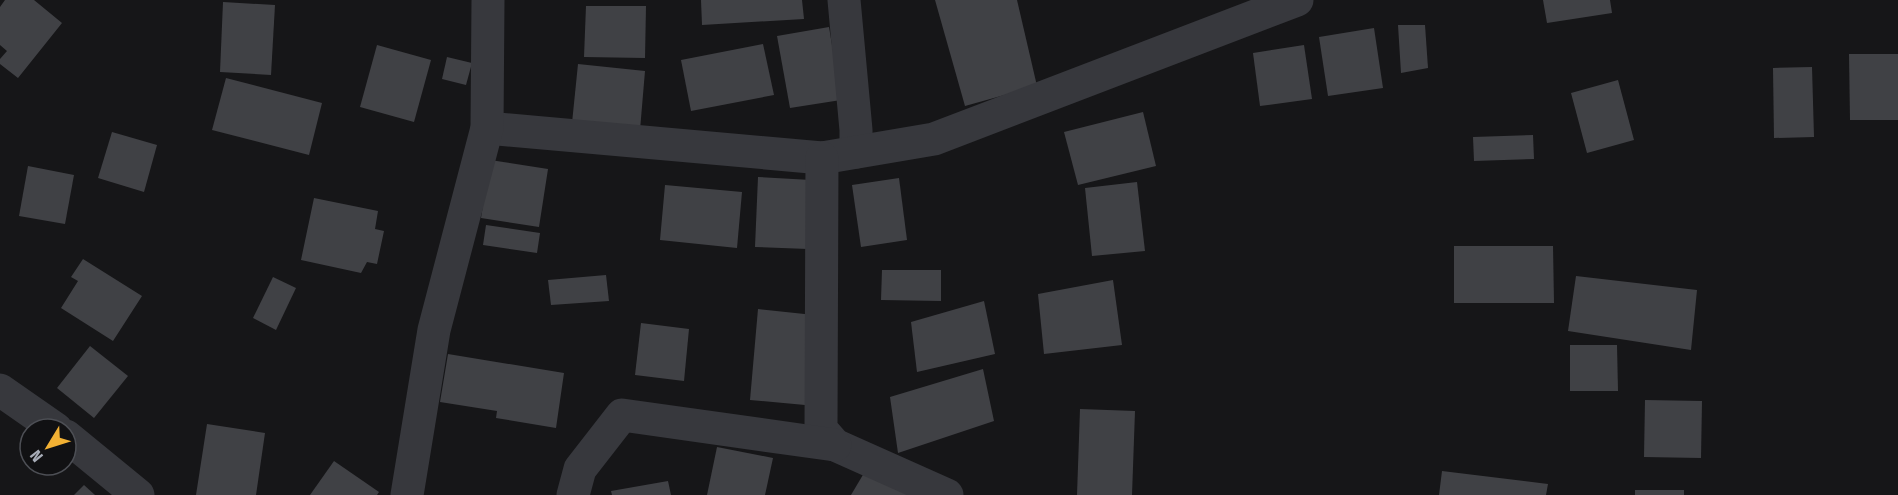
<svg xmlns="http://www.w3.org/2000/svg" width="1898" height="495" font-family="'Fira Sans Condensed',sans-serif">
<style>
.building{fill:#404145}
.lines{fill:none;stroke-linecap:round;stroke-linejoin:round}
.minor{stroke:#37383d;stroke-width:33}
</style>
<rect width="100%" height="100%" fill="#161618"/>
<g class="building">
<path d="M5 0H34L62 23 18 78 0 64V59L7 51 0 45V7Z"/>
<path d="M701 0H802L804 19 702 25Z"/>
<path d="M935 0H1017L1037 86 965 106Z"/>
<path d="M1543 0H1610L1612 13 1547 23Z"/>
<path d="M223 2 275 5 271 75 220 72Z"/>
<path d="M586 6H646L645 58 584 57Z"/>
<path d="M1398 25H1425L1428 68 1401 73Z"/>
<path d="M829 27 841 100 790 108 777 36Z"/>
<path d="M1374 28 1383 88 1328 96 1319 37Z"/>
<path d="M763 44 774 95 691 111 681 60Z"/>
<path d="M377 45 431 60 414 122 360 107Z"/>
<path d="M1304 45 1312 99 1260 106 1253 53Z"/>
<path d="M1849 54H1898V120H1850Z"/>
<path d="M447 57 472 63 466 85 442 79Z"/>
<path d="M578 64 645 71 640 130 572 123Z"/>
<path d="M1812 67 1814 137 1774 138 1773 68Z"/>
<path d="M226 78 322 103 309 155 212 130Z"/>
<path d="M1618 80 1634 140 1587 153 1571 93Z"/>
<path d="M1143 112 1156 166 1078 185 1064 132Z"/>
<path d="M112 132 157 145 144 192 98 178Z"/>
<path d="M1533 135 1534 159 1474 161 1473 137Z"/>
<path d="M490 160 548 169 539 227 481 218Z"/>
<path d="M28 166 74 175 65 224 19 216Z"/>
<path d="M758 177 811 180 808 249 755 247Z"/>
<path d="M899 178 907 240 861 247 852 185Z"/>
<path d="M1137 182 1145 251 1092 256 1085 188Z"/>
<path d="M665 185 742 192 737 248 660 240Z"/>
<path d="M314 198 378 211 375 229 384 231 377 264 367 262 361 273 301 260Z"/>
<path d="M486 225 540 233 537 253 483 245Z"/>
<path d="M1454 246H1553L1554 303H1454Z"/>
<path d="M83 259 142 296 113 341 61 308 78 281 71 277Z"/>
<path d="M882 270H941V301L881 300Z"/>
<path d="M606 275 609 301 551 305 548 280Z"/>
<path d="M1576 276 1697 290 1691 350 1568 331Z"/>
<path d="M273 277 296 288 276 330 253 318Z"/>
<path d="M1113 280 1122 345 1044 354 1038 294Z"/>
<path d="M984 301 995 354 917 372 911 322Z"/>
<path d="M758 309 814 315 805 405 750 400Z"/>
<path d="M641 323 689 329 684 381 635 375Z"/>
<path d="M1570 345H1617L1618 391H1570Z"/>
<path d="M90 346 128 376 94 418 57 388Z"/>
<path d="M448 354 564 373 556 428 496 418 497 411 440 402Z"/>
<path d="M983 369 994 421 898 453 890 397Z"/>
<path d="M1645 400 1702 401 1701 458 1644 457Z"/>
<path d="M1080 409 1135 411 1132 495H1077Z"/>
<path d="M207 424 265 433 256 495H196Z"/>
<path d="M717 447 773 458 765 495H707Z"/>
<path d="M334 461 379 492 377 495H310Z"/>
<path d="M867 468 913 495H851Z"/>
<path d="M1442 471 1548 484 1546 495H1439Z"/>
<path d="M668 481 671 495H612L611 491Z"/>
<path d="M84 485 95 495H74Z"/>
<rect x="1635" y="490" width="49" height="5"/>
</g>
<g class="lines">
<g class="minor">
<path d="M844 0 856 130V152"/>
<path d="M487 128 822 158 934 139 1297 0"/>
<path d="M822 158 821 429 835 445 947 495"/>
<path d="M0 390 56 429"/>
<path d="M66 436 138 495"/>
<path d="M407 495 434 330 487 128 488 0"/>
<path d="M573 495 580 469 622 415 835 445"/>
</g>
</g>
<g transform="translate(48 447) rotate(232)"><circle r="28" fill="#111113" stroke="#4d4f55" stroke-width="1.5"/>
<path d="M0-4.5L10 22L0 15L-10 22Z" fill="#f2b134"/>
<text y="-9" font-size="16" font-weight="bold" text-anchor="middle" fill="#a8adb8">N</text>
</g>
</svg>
